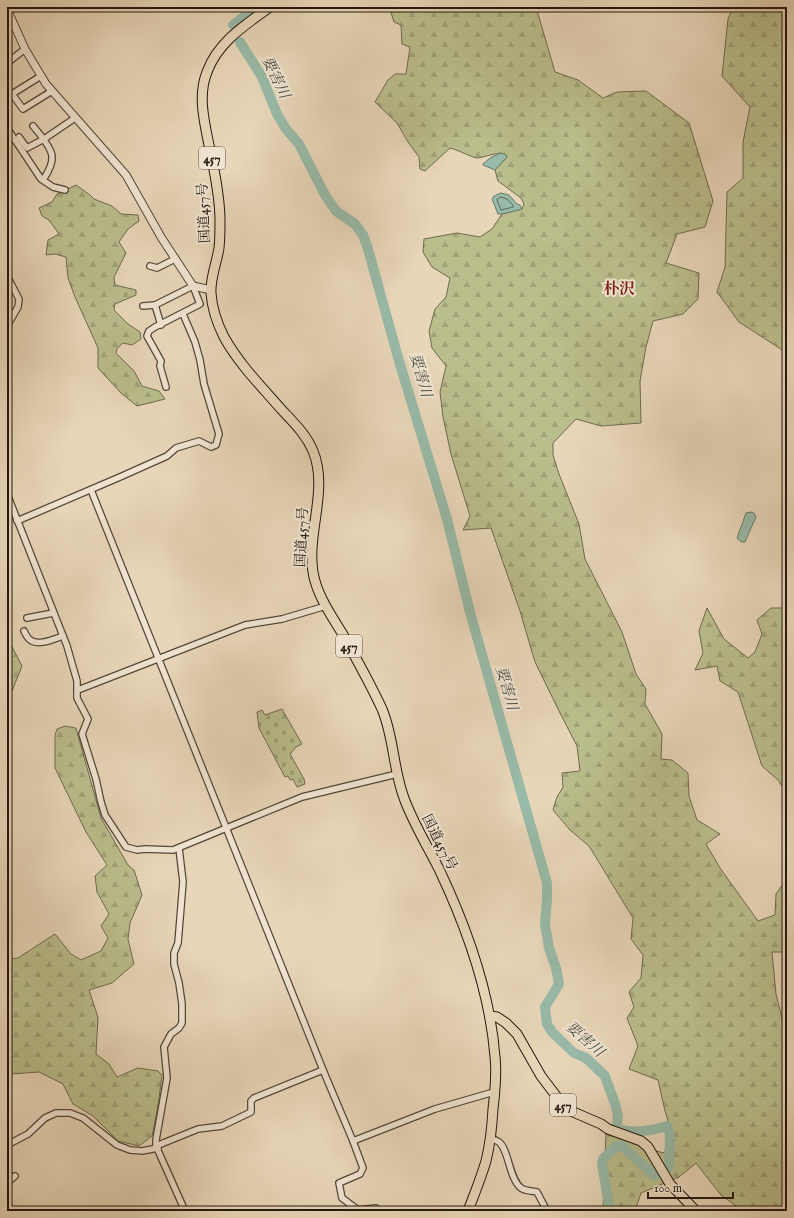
<svg xmlns="http://www.w3.org/2000/svg" width="794" height="1218" font-family="'IM FELL English','Noto Serif JP',serif">
<style>
.forest{fill:url(#forest-firs);stroke:#6e6a4e}
.cemetery{fill:url(#cemetery-stones);stroke:#6e6a4e}
.water{fill:#98baa8;stroke:#68796b}
.lines{fill:none;stroke-linecap:round;stroke-linejoin:round}
.shore{stroke:#5c685c;stroke-width:1}
.river{stroke:#98baa8;stroke-width:10}
.minor-casing{stroke:#53473a;stroke-width:8}
.tertiary-casing{stroke:#53473a;stroke-width:9}
.trunk-casing{stroke:#211710;stroke-width:11}
.minor{stroke:#f0e4d1;stroke-width:5.5}
.tertiary{stroke:#f0e4d1;stroke-width:7}
.trunk{stroke:#e8d6b8;stroke-width:9}
.labels{text-anchor:middle;stroke-width:4;stroke-linejoin:round;paint-order:stroke}
.shield{fill:#f0e4d1;stroke:#5f544a;stroke-width:1}
.shield-label{font-size:13px;font-weight:bold;fill:#211710}
.street-label{font-size:14px;fill:#211710;stroke:#f0e4d1}
.water-label{font-size:15px;font-style:italic;fill:#4b5045;stroke:#f0e4d1}
.quarter-label{font-size:16px;font-weight:bold;fill:#7a1f14;stroke:#f0e4d1}
</style>
<defs>
<pattern id="forest-firs" width="22" height="20" patternUnits="userSpaceOnUse"><rect width="22" height="20" fill="#babd8c"/><path d="M5 1l3.5 6h-7zM16 11l3.5 6h-7z" fill="#a0a278"/></pattern>
<pattern id="cemetery-stones" width="16" height="16" patternUnits="userSpaceOnUse"><rect width="16" height="16" fill="#babd8c"/><path d="M2 7V4a2 2 0 0 1 4 0v3zM10 15v-3a2 2 0 0 1 4 0v3z" fill="#a0a278"/></pattern>
</defs>
<rect width="100%" height="100%" fill="#e8d6b8"/>
<filter id="stains"><feTurbulence type="fractalNoise" baseFrequency=".005" numOctaves="4"/><feColorMatrix values="0 0 0 0 .2 0 0 0 0 .09 0 0 0 0 .02 0 0 0 .5 -.17"/></filter>
<radialGradient id="worn" r=".72"><stop offset=".6" stop-color="#630" stop-opacity="0"/><stop offset="1" stop-color="#630" stop-opacity=".3"/></radialGradient>
<g class="forest">
<path d="M389 7H536L555 72 578 80 603 98 617 92 646 91 689 123 713 201 705 227 677 234 666 263 699 273 698 299 683 314 653 321 646 347 640 381 641 423 601 426 576 419 553 443V455L559 474 579 524 585 559 622 632 636 674 646 689 645 704 662 734 661 759 672 760 688 773 689 796 697 820 720 834 706 844 720 868 758 921 775 915 776 894 787 878V952H772L776 994 784 1026 787 1028V1211H743L721 1195 696 1163 679 1177 641 1193 635 1211H603L606 1134 663 1153 675 1141 665 1111 658 1080 629 1069 638 1046 627 1018 634 1007 629 992 641 978 643 955 631 939 633 918 589 846 570 830 553 810 557 797 563 787 562 773 580 771 577 746 561 715 535 662 520 611 491 528 463 530 470 516 451 454 443 417 440 392 446 366 432 348 429 331 435 309 446 297 450 278 432 267 423 252 424 239 457 233 480 237 492 229 502 214 522 209 524 204 521 198 498 181 495 170 507 157 505 154C495 152 487 157 477 158 473 158 456 149 450 148L425 171 420 169 419 157 408 142 397 123 375 102 388 80 395 74H406L410 47 402 44 401 25 394 22Z"/>
<path d="M733 7H787V353L739 322 717 292 725 267 727 192 743 178V142L750 107 722 76 728 19Z"/>
<path d="M76 185 90 195 94 199 112 206 121 214 138 215 139 221 128 229 119 242 126 253 114 277 115 285 136 290V295L115 304 114 310 128 324 140 332 141 339 132 345 123 343 117 349 116 353 134 371 142 386 159 391 165 399 137 406 121 393 98 368V348L75 297 68 278 66 257 55 254 46 255 48 240 59 234 49 220 42 216 39 208 52 202 57 194Z"/>
<path d="M707 608 724 639 748 658 755 652 762 634 757 620 771 608H787V793L778 780 762 766 738 692 720 681 717 666 695 670 703 653 699 631Z"/>
<path d="M7 637 22 666 10 696 8 739 7 740Z"/>
<path d="M65 726 76 728 101 818 128 865 134 870 142 895 130 923 128 939 134 964 112 983 89 990 98 1017 96 1054 109 1064 117 1077 138 1068 158 1071 162 1075 158 1106 152 1136 139 1146 118 1141 93 1116 73 1104 63 1084 39 1072 11 1074 7 1067V959L18 958 55 934 71 954 81 960 101 951 108 938 101 926 109 914 97 892 95 876 107 865 86 832 55 768V735L57 729Z"/>
</g>
<path class="cemetery" d="M282 709 302 744 296 747 290 754 304 779 305 784 297 787 293 779 290 780 288 776 285 777 259 728 257 712 262 710 265 715Z"/>
<g class="water">
<path d="M500 153 505 154 507 157 495 170 483 165V164L490 158Z"/>
<path d="M501 193 509 195 517 204 520 205 522 209 502 214H498L492 199 494 196Z"/>
<path d="M751 512 754 513 756 517 745 542H741L737 538 746 513Z"/>
</g>
<g class="lines">
<path class="shore" d="M501 197 507 199 513 205V207L501 210 497 200Z"/>
<g class="river">
<path d="M233 25 246 15 253 7"/>
<path d="M240 42 262 77 277 114 286 129 299 144 325 195 336 211 355 224 363 235 368 249 399 361 447 519 471 616 547 883V899L545 924 549 948 556 968 559 984 545 1007 547 1024 552 1032 574 1053 586 1058 605 1076 616 1107 618 1116 617 1126 618 1129C635 1134 651 1131 667 1126L670 1134 669 1167 654 1175 622 1146H616L603 1159 602 1164 610 1211"/>
</g>
<g class="minor-casing">
<g id="minor">
<path d="M7 63 25 49"/>
<path d="M41 76 12 94 23 109 52 91"/>
<path d="M7 97 12 94"/>
<path d="M33 126C39 133 51 147 52 156 53 164 47 174 43 180"/>
<path d="M7 128 41 179 53 187 65 190"/>
<path d="M19 137 27 148 44 139 75 118"/>
<path d="M150 266 157 268 175 259"/>
<path d="M7 276 19 299 18 307 7 326"/>
<path d="M155 305 161 325"/>
<path d="M143 306 155 305 193 286 200 304 155 327 149 331 147 336 161 361 160 366 166 387"/>
<path d="M91 490 323 1070 353 1141 435 1109 494 1092"/>
<path d="M7 494 67 646 77 681V698L88 719 82 734 96 779 101 802 105 815 126 847 137 850 145 849 173 850 302 797 397 774"/>
<path d="M17 521 120 477 167 456 176 448 199 441 211 447 216 445 219 434 204 384 200 360 195 342 183 314"/>
<path d="M27 618 53 613"/>
<path d="M24 631C25 633 27 637 29 639 37 647 54 639 63 636"/>
<path d="M78 690 245 625 282 619 326 606"/>
<path d="M179 848 183 882 178 943 174 953V964L179 983 182 1004V1023L179 1028 171 1034 164 1047 167 1078 156 1140V1146L185 1211"/>
<path d="M490 1138C492 1139 496 1140 499 1142 509 1150 509 1179 521 1188 525 1191 532 1191 537 1192L547 1211"/>
<path d="M353 1141 363 1168 360 1174 339 1183 342 1198 358 1210 376 1208 378 1211"/>
<path d="M7 1145 28 1134 45 1118 56 1113H70L83 1118 117 1145 130 1150 142 1151 158 1148"/>
<path d="M156 1146 198 1129 222 1126 251 1112V1101L254 1098 323 1070"/>
<path d="M7 1183 15 1176"/>
</g>
</g>
<g class="tertiary-casing">
<path id="tertiary" d="M7 9 25 49 46 84 126 175 161 237 193 286 211 290"/>
</g>
<g class="trunk-casing">
<g id="trunk">
<path d="M270 7C245 25 218 42 207 72 197 97 205 124 210 150 215 173 220 197 220 221 220 230 220 239 219 248 217 262 210 278 211 293 212 308 217 323 224 337 239 364 261 386 281 409 293 422 306 434 313 451 330 492 303 539 315 581 320 599 332 617 342 633 356 658 370 683 382 709 394 737 393 769 404 798 413 823 427 845 439 869 467 928 490 991 495 1057 497 1074 495 1092 493 1109 492 1127 490 1145 486 1161 481 1178 474 1195 468 1211"/>
<path d="M490 1016 497 1017 506 1023 517 1034 541 1076 563 1105 571 1111 601 1124 608 1129 641 1141 648 1147 670 1184 696 1211"/>
</g>
</g>
<use href="#minor" class="minor"/>
<use href="#tertiary" class="tertiary"/>
<use href="#trunk" class="trunk"/>
</g>
<g class="labels">
<g class="shield">
<rect x="199" y="147" width="26" height="22" rx="3"/>
<rect x="336" y="635" width="26" height="22" rx="3"/>
<rect x="550" y="1094" width="26" height="22" rx="3"/>
</g>
<g class="shield-label">
<text x="212" y="163">457</text>
<text x="349" y="651">457</text>
<text x="563" y="1110">457</text>
</g>
<g class="street-label">
<text transform="translate(203 213) rotate(-93)" y="5">国道457号</text>
<text transform="translate(301 537) rotate(-87)" y="5">国道457号</text>
<text transform="translate(440 842) rotate(63)" y="5">国道457号</text>
</g>
<g class="water-label">
<text transform="translate(276 77) rotate(64)" y="5">要害川</text>
<text transform="translate(421 375) rotate(74)" y="5">要害川</text>
<text transform="translate(507 688) rotate(74)" y="5">要害川</text>
<text transform="translate(585 1039) rotate(41)" y="5">要害川</text>
</g>
<g class="quarter-label">
<text x="619" y="294">朴沢</text>
</g>
</g>
<rect width="794" height="1218" fill="none" stroke="#e8d6b8" stroke-width="24"/>
<rect x="8" y="8" width="778" height="1202" fill="none" stroke="#211710" stroke-width="2"/>
<rect x="12" y="12" width="770" height="1194" fill="none" stroke="#211710"/>
<path d="M648 1192v6h85v-6" fill="none" stroke="#211710" stroke-width="2"/>
<text x="654" y="1192" font-size="12" fill="#211710" stroke="#f0e4d1" stroke-width="3" paint-order="stroke">100 m</text>
<rect width="100%" height="100%" filter="url(#stains)"/>
<rect width="100%" height="100%" fill="url(#worn)"/>
</svg>
